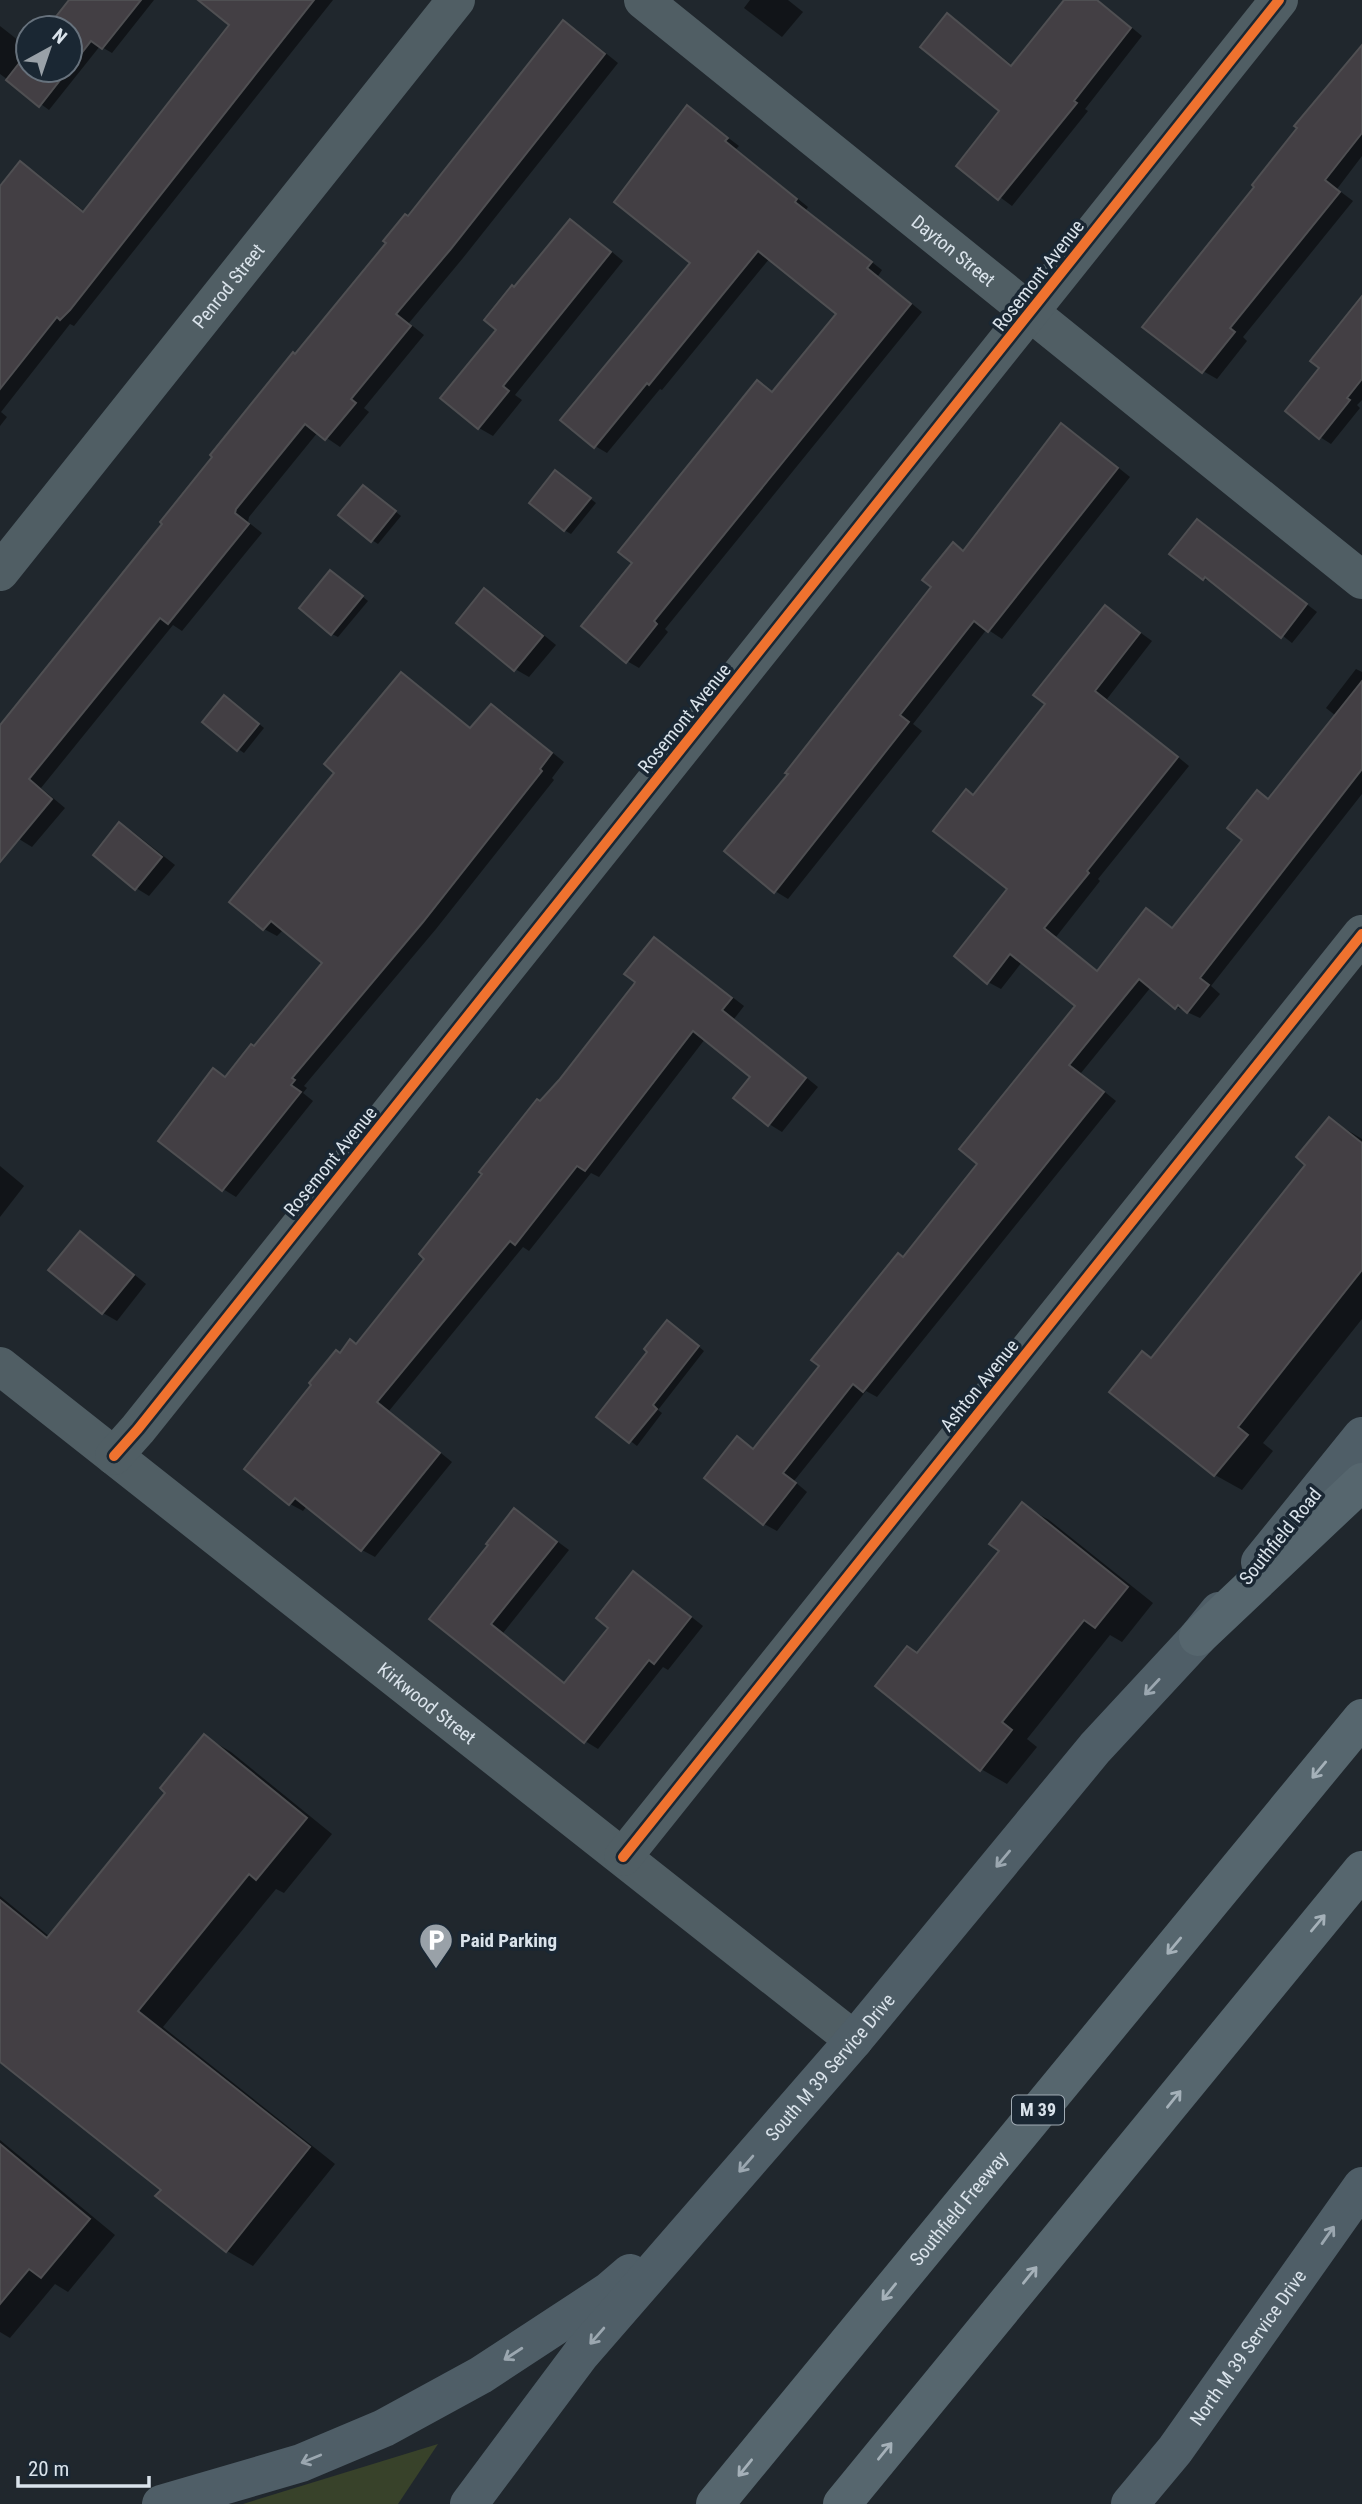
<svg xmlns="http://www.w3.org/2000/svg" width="1362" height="2504" font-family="'Roboto Condensed',sans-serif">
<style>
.green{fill:#38422a}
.shadow{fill:#0007}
.building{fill:#433f44;stroke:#4f4f52;stroke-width:2}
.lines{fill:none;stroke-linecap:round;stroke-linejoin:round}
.minor{stroke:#505e64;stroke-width:38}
.major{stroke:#4f5e67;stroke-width:38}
.highway{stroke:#56666e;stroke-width:38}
.cycleway-casing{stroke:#1a2733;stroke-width:15}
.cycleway{stroke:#ef722f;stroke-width:10}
.oneway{stroke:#9ba7b0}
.oneway2{stroke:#a5b1b9}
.labels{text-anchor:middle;stroke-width:7;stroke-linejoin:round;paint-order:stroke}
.shield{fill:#1a2733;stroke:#a0abb4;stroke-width:2}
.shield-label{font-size:18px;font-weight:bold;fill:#dae3eb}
.street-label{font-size:19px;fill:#dae3eb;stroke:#1a2733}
.poi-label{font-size:19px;font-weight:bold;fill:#dae3eb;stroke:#1a2733;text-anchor:start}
</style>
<rect width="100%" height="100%" fill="#20272d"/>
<path class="green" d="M438 2444 398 2504H243Z"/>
<g class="shadow">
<path d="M77 0H154L112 53 100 46 49 110 0 74V26L28 48V70H70V28H55Z"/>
<path d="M250 0H333L74 326 70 324 1 412 7 417 0 426V189L20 163 34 171 85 212Z"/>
<path d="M750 0H788L803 12 782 37 744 8Z"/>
<path d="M1066 0H1098L1142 36 1085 109 1088 111 1012 206 958 166 1002 111 947 16 960 23 1013 66Z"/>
<path d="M564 22 577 30 618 63 463 258 409 323 424 335 364 408 369 412 340 447 318 432 249 517 248 522 262 533 182 631 173 625 41 788 65 808 32 847 19 839 0 824V728Z"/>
<path d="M1362 46V156L1337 189 1353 201 1243 337 1247 341 1217 379 1203 371 1257 187Z"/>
<path d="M688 107 739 146 736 149 808 207 806 210 882 270 878 276 922 312 665 629 668 632 639 668 627 661 584 626 634 563 757 382 774 393 838 314 770 258 662 390 660 389 607 453 595 446 692 262Z"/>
<path d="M570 221 584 229 623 261 515 395 522 400 493 436 479 428 442 398 498 330 515 289Z"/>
<path d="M1362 299V400L1357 405 1360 408 1331 444 1320 437 1321 368Z"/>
<path d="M1061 425 1075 433 1130 477 1002 639 987 629 913 724 922 731 788 899 775 891 934 587 953 544 965 551Z"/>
<path d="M556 472 596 503 571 534 564 530Z"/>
<path d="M370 491 401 516 378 544 372 540Z"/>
<path d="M1198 521 1317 612 1292 643 1215 583 1204 579Z"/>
<path d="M337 576 368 601 338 637 332 634Z"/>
<path d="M485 590 498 598 556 645 529 677 515 669Z"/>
<path d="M1105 607 1152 641 1107 699 1189 766 1098 879 1100 881 1056 937 1099 972 1147 910 1174 929 1245 840 1258 792 1270 800 1336 716 1326 708 1356 669 1362 672V794L1211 986 1220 994 1200 1018 1176 1007 1151 987 1081 1073 1116 1101 877 1397 866 1391 794 1481 807 1492 777 1531 764 1524 737 1439 755 1450 979 1164 1077 1006 1022 962 1001 989 988 982 1009 889 974 796 1047 704Z"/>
<path d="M401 674 414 682 472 729 491 706 504 713 564 762 552 778 554 780 436 929 304 1086 307 1088 303 1093 313 1101 236 1197 223 1189 214 1070 227 1077 254 1048 325 962 284 929 277 936 264 929 231 902 336 773Z"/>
<path d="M231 701 264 728 244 753 238 749Z"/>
<path d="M120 824 133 832 175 865 149 896 136 888Z"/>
<path d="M654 939 667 947 744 1006 734 1019 818 1087 782 1132 769 1124 753 1077 705 1039 599 1177 591 1173 529 1251 523 1247 389 1411 452 1462 375 1557 362 1550 307 1506 303 1511 290 1504 340 1354 357 1345 427 1258 540 1103 636 985Z"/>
<path d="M1329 1119 1362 1139V1319L1263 1443 1273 1451 1242 1490 1215 1475 1112 1391 1143 1353 1153 1359 1308 1165Z"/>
<path d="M0 1166 24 1186 0 1217Z"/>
<path d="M80 1234 94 1242 146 1284 117 1321 103 1313 51 1269Z"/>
<path d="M674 1326 704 1351 658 1410 662 1413 637 1446 598 1416Z"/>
<path d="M1022 1505 1049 1520 1153 1603 1122 1642 1110 1635 1027 1739 1037 1747 1007 1784 981 1769 918 1654 1001 1551Z"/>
<path d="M515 1510 569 1550 503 1633 565 1683 610 1627 633 1573 646 1581 703 1626 668 1670 663 1667 598 1749 585 1741 432 1619 490 1545Z"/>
<path d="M204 1736 231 1752 332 1834 284 1893 276 1889 163 2027 335 2164 253 2266 227 2251 163 2190 0 2055V1896L50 1937 168 1793Z"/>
<path d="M0 2140 115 2235 68 2292 55 2284 10 2338 0 2332Z"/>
</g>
<g class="building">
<path d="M69 0H141L102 49 91 41 70 68V28H47Z"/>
<path d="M198 0H314L70 310 60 320 57 317 0 389V186L20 161 83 212 229 25Z"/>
<path d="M1064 0H1097L1131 28 1074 101 1077 103 998 200 956 166 999 111 920 47 947 13 1011 66Z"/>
<path d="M563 20 605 54 450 250 396 314 411 326 351 399 356 403 325 440 305 424 236 509 235 513 249 524 168 624 160 618 29 779 52 799 0 862V725L162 524 160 522 212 457 210 455 293 352 295 354 386 243 383 241 405 214 408 216Z"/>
<path d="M1362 45V133L1325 180 1340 192 1230 328 1235 332 1202 373 1142 327 1254 187 1252 185 1297 128 1294 126Z"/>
<path d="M28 52V70H68L39 107 6 80Z"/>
<path d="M687 105 728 138 725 141 797 199 795 202 872 262 867 268 911 304 654 621 657 624 626 663 581 626 632 563 618 552 757 380 772 392 836 314 758 251 649 385 647 383 594 448 560 420 690 263 614 202Z"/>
<path d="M570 219 611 252 503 386 509 391 478 429 440 398 496 330 484 320 512 285 514 287Z"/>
<path d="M1362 296V379L1347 398 1350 400 1319 439 1285 411 1319 368 1310 361Z"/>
<path d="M1061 423 1118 468 988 632 974 621 900 715 909 722 774 893 724 851 788 774 785 773 931 587 922 580 953 542 963 551Z"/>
<path d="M555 470 591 498 564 531 529 503Z"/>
<path d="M363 485 396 511 371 542 338 515Z"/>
<path d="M1197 519 1307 604 1281 638 1205 577 1203 580 1169 554Z"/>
<path d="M330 570 363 596 331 635 299 608Z"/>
<path d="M484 588 543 636 514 671 456 623Z"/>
<path d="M1105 605 1140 633 1095 691 1178 757 1087 871 1089 873 1044 928 1097 971 1146 908 1172 928 1242 840 1227 828 1257 790 1268 799 1362 681V769L1200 978 1209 985 1187 1013 1178 1005 1175 1009 1139 979 1069 1065 1104 1092 863 1392 853 1384 783 1473 796 1483 763 1525 704 1478 737 1436 753 1449 819 1366 811 1360 898 1253 903 1257 977 1164 959 1149 1075 1006 1010 954 987 984 954 956 1007 889 933 831 966 789 973 795 1045 704 1033 695Z"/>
<path d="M401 672 470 728 491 704 552 753 540 769 542 771 423 922 292 1078 295 1080 291 1085 301 1092 222 1191 158 1141 213 1068 225 1077 251 1044 254 1046 322 963 271 921 263 930 229 902 334 773 324 764Z"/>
<path d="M224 695 259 724 237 751 202 722Z"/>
<path d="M119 822 162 857 135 890 93 855Z"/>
<path d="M654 937 732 998 722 1010 806 1078 768 1126 733 1098 750 1077 693 1031 585 1171 577 1166 515 1245 510 1241 377 1402 440 1453 361 1551 295 1498 289 1505 244 1469 311 1385 309 1383 336 1350 340 1353 350 1339 356 1344 424 1259 419 1254 472 1187 482 1174 479 1172 537 1099 540 1101 559 1080 634 984 635 982 624 974Z"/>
<path d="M1329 1117 1362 1143V1270L1238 1427 1248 1435 1214 1476 1109 1392 1142 1351 1151 1358 1305 1165 1296 1157Z"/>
<path d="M80 1231 134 1275 102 1314 48 1270Z"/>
<path d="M667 1320 699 1346 653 1405 657 1409 629 1443 596 1417 647 1352 644 1349Z"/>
<path d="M1022 1502 1128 1587 1095 1628 1084 1620 1002 1722 1012 1730 980 1771 875 1686 907 1646 917 1653 999 1551 989 1544Z"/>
<path d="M514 1508 557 1542 491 1624 564 1683 608 1628 596 1618 633 1571 691 1617 654 1664 649 1660 584 1743 429 1619 488 1545 486 1544Z"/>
<path d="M204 1734 307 1818 256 1880 249 1874 138 2011 310 2147 226 2252 155 2196 161 2190 0 2062V1900L47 1938 165 1793 160 1788Z"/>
<path d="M0 2144 90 2219 41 2278 29 2269 0 2304Z"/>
</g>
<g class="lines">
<g class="minor">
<path id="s1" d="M643 0 1362 580"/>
<path id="s2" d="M0 572 456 0"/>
<path id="s3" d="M0 1366 854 2040"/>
<path d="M114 1456 138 1429 1279 0"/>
<path d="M623 1857 1362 934"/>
</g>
<g class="major">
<path d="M1260 1562 1362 1436"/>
<path d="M161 2504 301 2463 384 2428 481 2375 609 2291 630 2273"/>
<path id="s4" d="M469 2504 581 2354 854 2040 1095 1748 1198 1637 1219 1611"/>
<path id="s5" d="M1130 2504 1175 2450 1362 2186"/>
</g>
<g class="highway">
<path d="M1198 1637 1362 1482"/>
<path id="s6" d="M715 2504 1362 1718"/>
<path d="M842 2504 1362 1870"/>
</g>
<g class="cycleway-casing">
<g id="cycleway">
<path d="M114 1456 138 1429 1279 0"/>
<path d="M623 1857 1362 934"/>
</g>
</g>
<use href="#cycleway" class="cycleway"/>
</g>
<defs><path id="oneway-shaft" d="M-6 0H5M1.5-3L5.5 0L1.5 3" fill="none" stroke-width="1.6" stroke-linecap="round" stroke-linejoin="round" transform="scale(1.75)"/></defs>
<g class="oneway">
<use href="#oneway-shaft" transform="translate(1152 1687) rotate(133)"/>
<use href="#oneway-shaft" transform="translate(1003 1859) rotate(130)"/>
<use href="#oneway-shaft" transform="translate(746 2164) rotate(131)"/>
<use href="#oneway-shaft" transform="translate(1328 2235) rotate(-55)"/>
<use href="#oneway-shaft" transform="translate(597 2336) rotate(131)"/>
<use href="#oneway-shaft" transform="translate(513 2354) rotate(147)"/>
<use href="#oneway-shaft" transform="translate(311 2459) rotate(158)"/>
</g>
<g class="oneway2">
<use href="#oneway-shaft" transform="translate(1319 1770) rotate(130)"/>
<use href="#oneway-shaft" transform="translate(1318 1923) rotate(-50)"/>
<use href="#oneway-shaft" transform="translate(1174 1946) rotate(130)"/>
<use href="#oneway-shaft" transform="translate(1174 2099) rotate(-51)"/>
<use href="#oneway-shaft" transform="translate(1030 2275) rotate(-51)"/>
<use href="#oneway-shaft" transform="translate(889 2292) rotate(129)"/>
<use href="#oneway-shaft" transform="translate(885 2451) rotate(-51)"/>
<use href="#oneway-shaft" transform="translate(745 2468) rotate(129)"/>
</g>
<defs>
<g id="parking-pin" transform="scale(1.75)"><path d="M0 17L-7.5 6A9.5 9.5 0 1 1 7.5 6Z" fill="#99a1a8" stroke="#1a2733"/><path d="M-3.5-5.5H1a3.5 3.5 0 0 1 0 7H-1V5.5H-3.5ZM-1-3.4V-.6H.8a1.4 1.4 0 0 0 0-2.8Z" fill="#fff"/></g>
</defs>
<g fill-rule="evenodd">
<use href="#parking-pin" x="436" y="1940"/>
</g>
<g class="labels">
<rect class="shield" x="1012" y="2095.5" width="52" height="29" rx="5"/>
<g class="shield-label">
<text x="1038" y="2116">M 39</text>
</g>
<g class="street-label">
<text dy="7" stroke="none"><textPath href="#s1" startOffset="399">Dayton Street</textPath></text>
<text transform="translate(1038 275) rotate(-52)" y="7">Rosemont Avenue</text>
<text dy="7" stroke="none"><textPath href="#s2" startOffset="366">Penrod Street</textPath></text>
<text transform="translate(684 718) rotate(-51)" y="7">Rosemont Avenue</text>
<text transform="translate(330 1161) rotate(-51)" y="7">Rosemont Avenue</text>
<text transform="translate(979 1385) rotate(-51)" y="7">Ashton Avenue</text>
<text transform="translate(1280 1536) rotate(-51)" y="7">Southfield Road</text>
<text dy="7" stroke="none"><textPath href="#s3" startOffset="544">Kirkwood Street</textPath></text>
<text dy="7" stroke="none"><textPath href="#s4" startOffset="567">South M 39 Service Drive</textPath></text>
<text dy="7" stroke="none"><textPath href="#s6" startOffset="383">Southfield Freeway</textPath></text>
<text dy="7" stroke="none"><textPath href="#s5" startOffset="196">North M 39 Service Drive</textPath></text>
</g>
<g class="poi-label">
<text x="460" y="1947">Paid Parking</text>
</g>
</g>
<g transform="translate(49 49) rotate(40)"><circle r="33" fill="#1a2733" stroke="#67727d" stroke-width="2"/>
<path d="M0-5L12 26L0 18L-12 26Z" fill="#99a1a8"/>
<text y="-10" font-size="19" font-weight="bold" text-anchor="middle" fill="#dae3eb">N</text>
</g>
<path d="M18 2476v10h131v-10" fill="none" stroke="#dae3eb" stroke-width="3.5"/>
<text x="28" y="2476" font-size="21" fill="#dae3eb" stroke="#1a2733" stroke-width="5" paint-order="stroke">20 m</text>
</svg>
